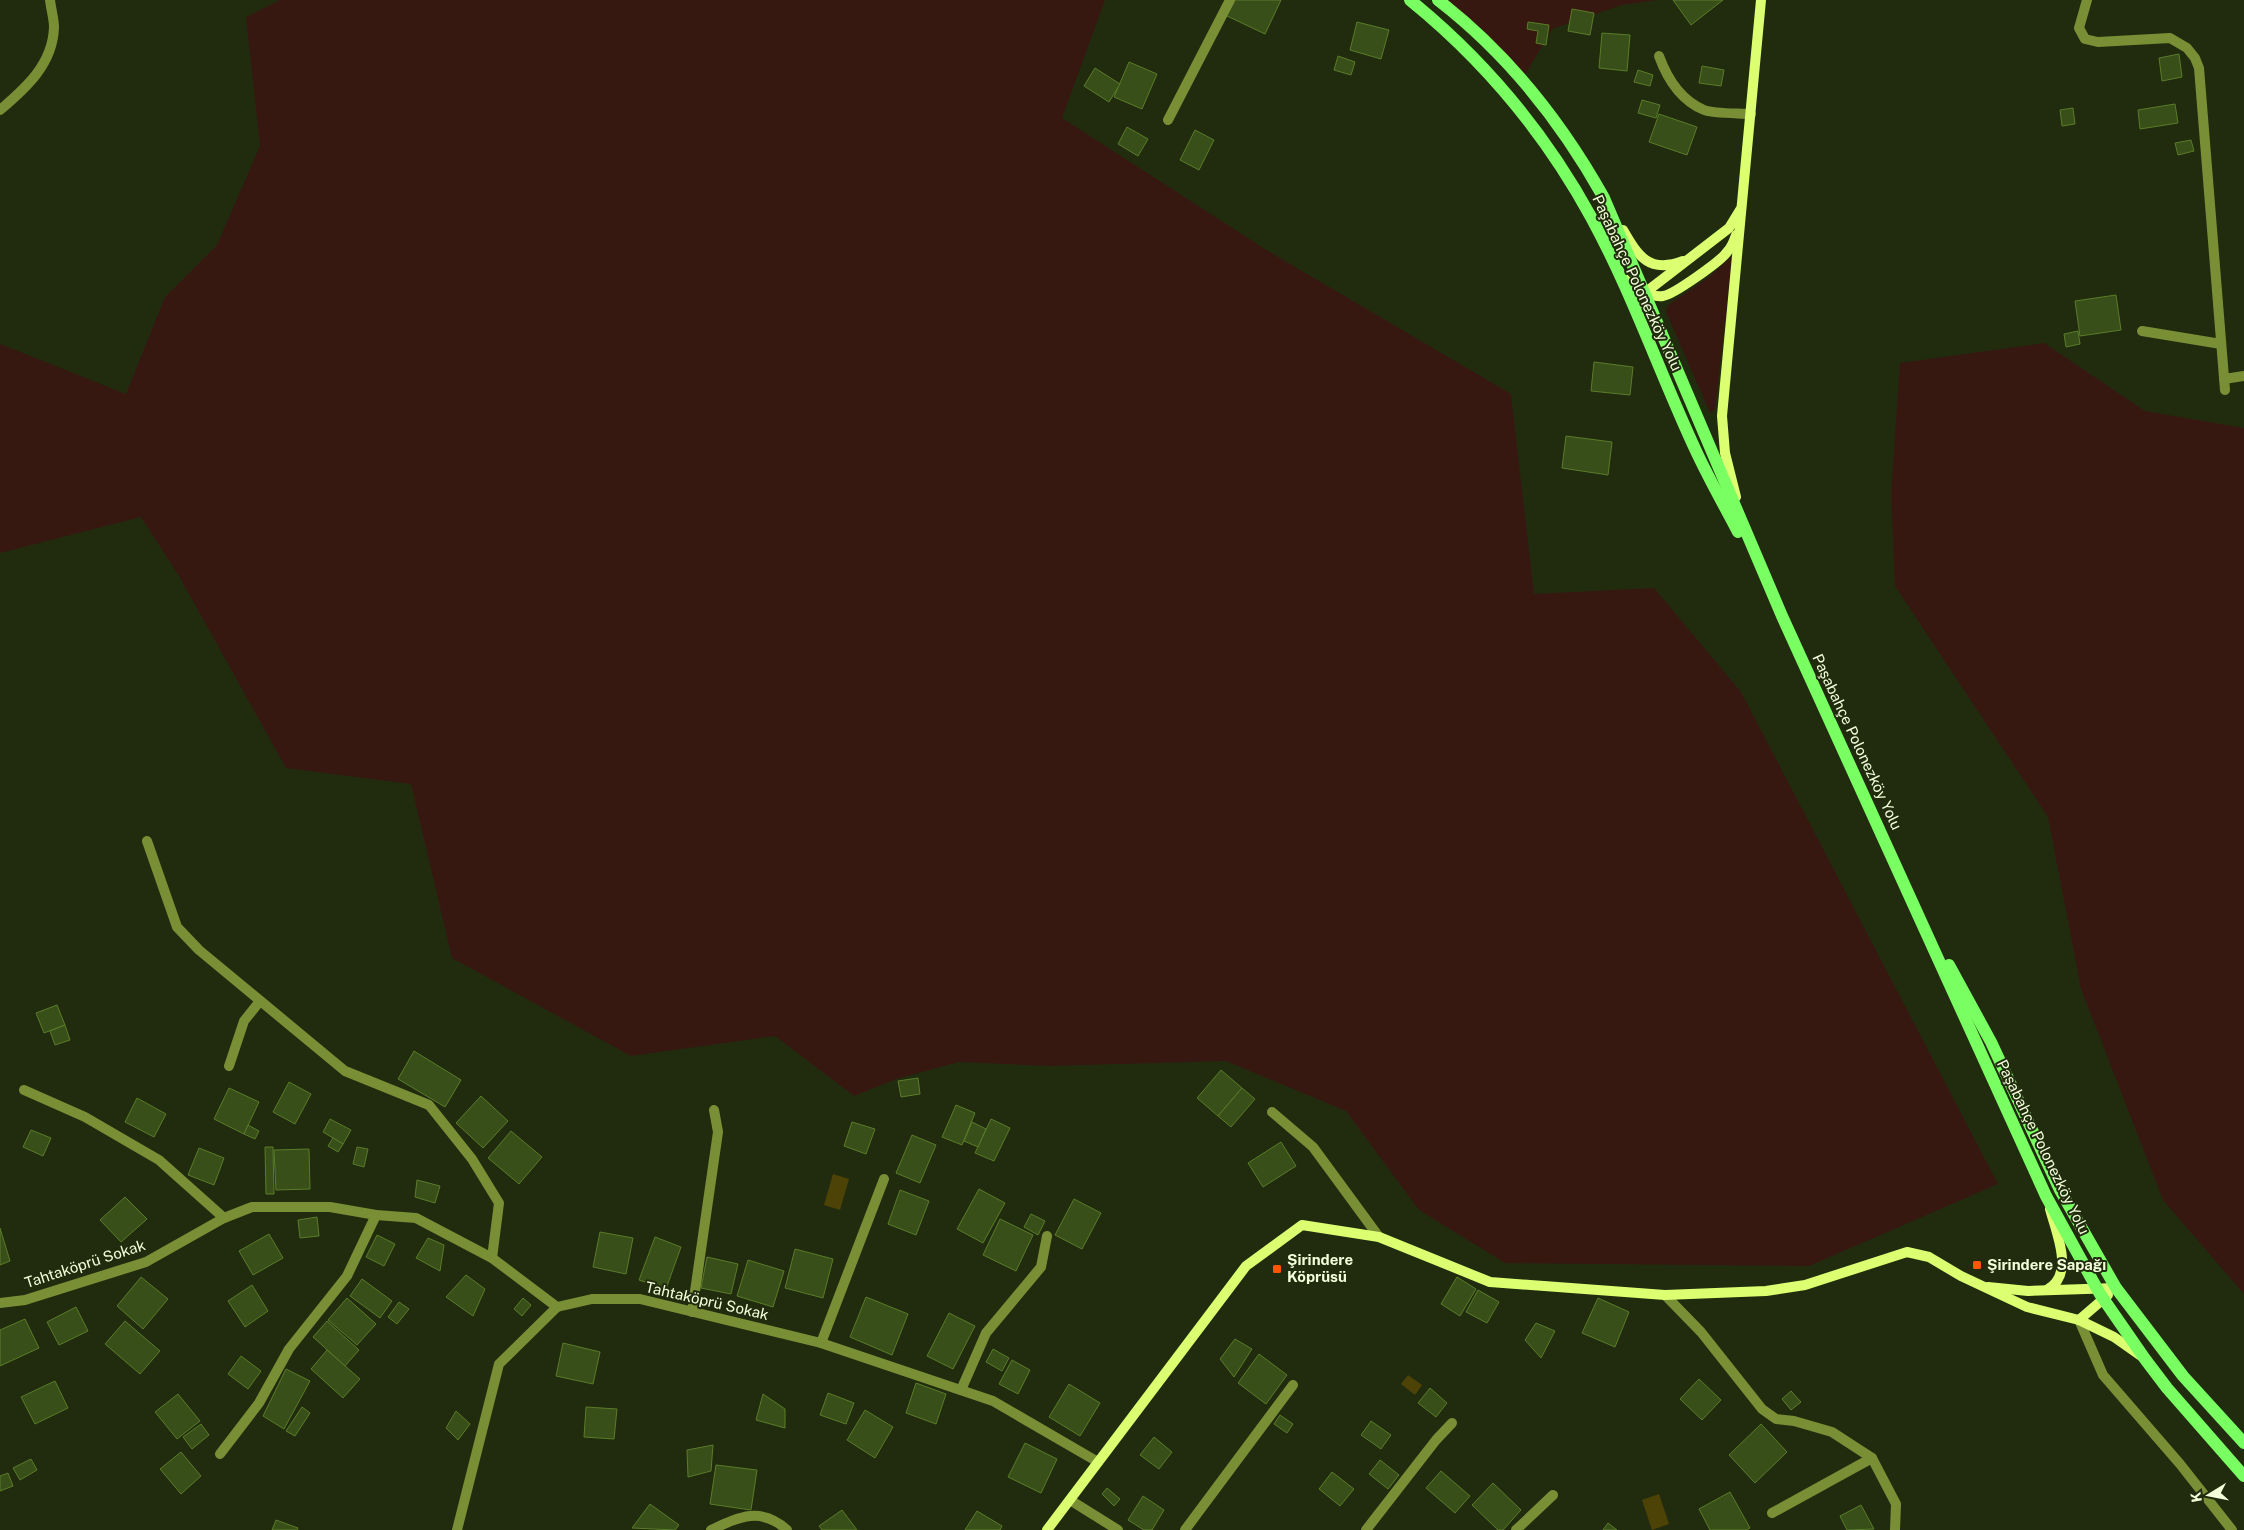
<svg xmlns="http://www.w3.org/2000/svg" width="2244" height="1530" font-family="'Public Sans',sans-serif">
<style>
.green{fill:#371811}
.water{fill:#4e4306}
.building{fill:#384f19;stroke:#5a7c29}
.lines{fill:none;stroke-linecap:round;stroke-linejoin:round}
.street{stroke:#788f36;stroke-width:10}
.secondary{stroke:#dcff71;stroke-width:10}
.primary{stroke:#79ff61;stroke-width:12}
.poi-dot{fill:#ff5506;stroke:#212c0f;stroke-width:2}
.labels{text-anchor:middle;stroke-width:4;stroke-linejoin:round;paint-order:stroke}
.street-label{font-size:15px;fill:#f3ffda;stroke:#212c0f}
.poi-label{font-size:15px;font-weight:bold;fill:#f3ffda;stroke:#212c0f;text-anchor:start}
</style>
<rect width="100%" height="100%" fill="#212c0f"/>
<g class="green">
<path d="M280 0H1105L1062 118 1268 251 1511 394 1534 594 1654 588 1741 692 1998 1184 1809 1266 1505 1263 1419 1210 1346 1111 1226 1061 1049 1066 959 1062 896 1079 854 1096 775 1036 631 1056 452 958 411 784 286 768 179 576 141 517 0 553V344L126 394 165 297 217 245 260 146 246 17Z"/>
<path d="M1436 0H1657L1622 5 1552 29 1522 80Z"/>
<path d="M1733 255 1715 409 1710 413 1666 312 1667 306 1709 277Z"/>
<path d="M2044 343 2145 411 2244 428V1294L2163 1200 2081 989 2048 817 1895 586 1891 495 1900 363Z"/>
</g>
<g class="water">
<path d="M833 1174 849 1179 840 1210 824 1205Z"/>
<path d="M1408 1375 1422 1385 1415 1395 1401 1384Z"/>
<path d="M1659 1494 1669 1524 1652 1530 1642 1500Z"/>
</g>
<g class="building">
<path d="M1232 0H1281L1265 34 1225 15Z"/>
<path d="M1673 0H1723L1691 25Z"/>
<path d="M1572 9 1594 13 1590 35 1568 31Z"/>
<path d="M1357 22 1389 30 1381 59 1350 50Z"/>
<path d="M1528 22 1549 25 1546 45 1536 43 1538 31 1527 29Z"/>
<path d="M1602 33 1630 35 1627 71 1599 68Z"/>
<path d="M2179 54 2182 77 2162 81 2159 58Z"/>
<path d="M1338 56 1355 62 1351 75 1334 70Z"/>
<path d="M1129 62 1157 74 1142 109 1114 97Z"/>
<path d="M1702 66 1724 70 1721 86 1699 83Z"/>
<path d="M1095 68 1120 84 1109 102 1084 86Z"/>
<path d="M1638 70 1653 75 1650 86 1634 82Z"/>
<path d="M1642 100 1660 105 1656 118 1638 113Z"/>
<path d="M2175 104 2178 123 2140 129 2138 110Z"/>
<path d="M2073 108 2075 124 2062 126 2060 110Z"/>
<path d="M1659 114 1697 127 1687 155 1649 142Z"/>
<path d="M1127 127 1148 139 1138 156 1118 144Z"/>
<path d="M1195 130 1214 140 1199 170 1180 160Z"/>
<path d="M2191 140 2194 151 2178 155 2175 143Z"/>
<path d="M2116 295 2121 330 2080 336 2075 301Z"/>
<path d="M2078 331 2080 344 2066 347 2064 334Z"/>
<path d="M1594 362 1633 367 1630 395 1591 391Z"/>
<path d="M1566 436 1612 442 1608 475 1562 468Z"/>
<path d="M57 1005 65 1025 44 1033 36 1013Z"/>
<path d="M65 1025 70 1040 55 1045 50 1031Z"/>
<path d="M414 1051 461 1080 445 1107 398 1079Z"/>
<path d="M1221 1070 1242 1088 1218 1116 1197 1098Z"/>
<path d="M918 1078 920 1094 901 1097 898 1081Z"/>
<path d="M289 1082 311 1094 295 1124 273 1112Z"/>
<path d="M229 1088 259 1102 244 1134 214 1119Z"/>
<path d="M1242 1088 1255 1099 1231 1127 1218 1116Z"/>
<path d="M481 1096 508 1121 483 1148 456 1123Z"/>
<path d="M137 1098 166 1114 154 1137 125 1122Z"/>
<path d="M956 1105 975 1113 962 1145 942 1137Z"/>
<path d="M330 1119 351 1130 343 1144 323 1132Z"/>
<path d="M991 1119 1010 1128 994 1161 975 1153Z"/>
<path d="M852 1122 875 1129 866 1154 844 1146Z"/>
<path d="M972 1122 986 1129 978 1147 964 1141Z"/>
<path d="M248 1125 259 1131 255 1139 244 1134Z"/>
<path d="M31 1130 51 1138 43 1156 23 1147Z"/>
<path d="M511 1131 542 1157 519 1184 488 1158Z"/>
<path d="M912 1135 936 1145 920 1183 896 1173Z"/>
<path d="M333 1138 343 1144 338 1152 328 1146Z"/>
<path d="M1281 1142 1296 1166 1263 1187 1248 1163Z"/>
<path d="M265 1147H273L274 1194H266Z"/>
<path d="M357 1147 368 1149 364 1167 353 1164Z"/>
<path d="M199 1148 224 1158 214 1185 188 1175Z"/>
<path d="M309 1149 310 1189 276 1190 274 1150Z"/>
<path d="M417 1180 440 1186 435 1203 415 1197Z"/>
<path d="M979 1189 1005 1203 983 1243 957 1229Z"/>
<path d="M900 1190 929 1201 916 1235 888 1224Z"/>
<path d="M125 1197 147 1219 121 1242 100 1220Z"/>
<path d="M1074 1199 1101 1213 1082 1249 1055 1235Z"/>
<path d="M1031 1214 1045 1221 1038 1235 1024 1227Z"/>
<path d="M317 1217 319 1236 300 1238 298 1220Z"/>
<path d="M1000 1219 1033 1235 1016 1271 983 1255Z"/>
<path d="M0 1228 10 1261 0 1265Z"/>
<path d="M600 1232 633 1238 626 1274 593 1267Z"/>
<path d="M269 1234 283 1258 253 1275 239 1251Z"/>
<path d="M377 1235 395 1244 384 1266 366 1257Z"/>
<path d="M655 1237 681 1247 666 1289 639 1280Z"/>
<path d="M428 1238 444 1245 440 1271 416 1258Z"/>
<path d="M795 1249 833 1259 823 1298 785 1288Z"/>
<path d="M707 1257 738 1264 731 1294 701 1288Z"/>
<path d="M748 1260 784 1271 773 1307 737 1296Z"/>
<path d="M466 1275 485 1289 473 1316 446 1297Z"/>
<path d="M141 1277 168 1299 143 1329 117 1306Z"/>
<path d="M1457 1277 1476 1289 1460 1316 1441 1304Z"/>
<path d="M362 1279 392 1301 380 1318 350 1296Z"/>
<path d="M252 1285 268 1311 245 1327 228 1301Z"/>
<path d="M1478 1290 1499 1302 1487 1323 1466 1312Z"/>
<path d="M866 1297 908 1314 892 1355 850 1337Z"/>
<path d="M347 1298 376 1324 357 1345 328 1320Z"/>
<path d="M523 1298 531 1305 522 1316 514 1309Z"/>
<path d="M1598 1298 1629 1312 1615 1347 1582 1333Z"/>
<path d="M399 1302 409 1309 397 1324 388 1317Z"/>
<path d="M76 1307 88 1331 59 1345 47 1322Z"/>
<path d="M949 1313 975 1326 953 1369 927 1356Z"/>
<path d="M25 1319 39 1348 0 1366V1330Z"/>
<path d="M125 1321 160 1351 140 1374 105 1344Z"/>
<path d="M327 1321 359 1350 345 1366 313 1337Z"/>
<path d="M1536 1323 1555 1331 1541 1358 1525 1340Z"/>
<path d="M1235 1339 1252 1349 1234 1377 1220 1359Z"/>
<path d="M563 1343 600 1352 593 1384 556 1376Z"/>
<path d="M993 1349 1009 1358 1002 1371 986 1362Z"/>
<path d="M327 1350 360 1379 343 1398 311 1369Z"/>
<path d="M1259 1354 1287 1375 1266 1404 1238 1383Z"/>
<path d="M241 1356 261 1371 248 1389 228 1374Z"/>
<path d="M1012 1360 1030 1370 1018 1394 999 1384Z"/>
<path d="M286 1369 310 1381 284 1429 263 1416Z"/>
<path d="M1699 1379 1721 1400 1702 1420 1680 1399Z"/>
<path d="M55 1381 68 1408 35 1424 21 1397Z"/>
<path d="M916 1383 946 1394 936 1424 906 1413Z"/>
<path d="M1069 1384 1100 1403 1080 1436 1049 1417Z"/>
<path d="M1430 1388 1447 1403 1436 1417 1418 1403Z"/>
<path d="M1791 1391 1801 1402 1791 1410 1782 1399Z"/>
<path d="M828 1393 854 1403 846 1424 820 1415Z"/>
<path d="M178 1394 200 1421 177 1439 155 1412Z"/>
<path d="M763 1394 785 1409V1428L756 1420Z"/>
<path d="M302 1407 310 1413 295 1436 286 1431Z"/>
<path d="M586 1407 617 1409 614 1439 584 1437Z"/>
<path d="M865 1410 893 1427 875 1458 847 1440Z"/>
<path d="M456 1411 470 1424 458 1440 446 1428Z"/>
<path d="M1280 1415 1293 1424 1287 1433 1274 1424Z"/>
<path d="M1371 1421 1391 1435 1381 1449 1361 1435Z"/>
<path d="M201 1424 209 1435 192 1449 183 1437Z"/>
<path d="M1761 1424 1787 1452 1755 1483 1729 1455Z"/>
<path d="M1154 1437 1172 1452 1159 1469 1140 1455Z"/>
<path d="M1025 1443 1057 1459 1041 1493 1008 1477Z"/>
<path d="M713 1445 711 1471 688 1477 687 1450Z"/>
<path d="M181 1452 201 1476 181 1494 160 1469Z"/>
<path d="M31 1459 37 1470 20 1480 13 1468Z"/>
<path d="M1380 1460 1399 1475 1388 1489 1369 1474Z"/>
<path d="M716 1465 757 1470 751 1510 710 1504Z"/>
<path d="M1441 1471 1470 1496 1455 1513 1426 1488Z"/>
<path d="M1332 1472 1354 1489 1340 1506 1319 1489Z"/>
<path d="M8 1473 13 1486 0 1491V1476Z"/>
<path d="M1493 1483 1521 1510 1503 1530H1498L1472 1505Z"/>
<path d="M1107 1488 1120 1499 1114 1506 1102 1494Z"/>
<path d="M1730 1492 1750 1528 1746 1530H1710L1699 1509Z"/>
<path d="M1143 1496 1164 1510 1152 1530H1144L1128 1520Z"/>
<path d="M650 1504 679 1525 675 1530 632 1528Z"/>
<path d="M1861 1505 1874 1529 1847 1530 1840 1516Z"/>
<path d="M842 1510 857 1530H822L819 1526Z"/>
<path d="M977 1511 1002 1526 1000 1530H965Z"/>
<path d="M276 1520 298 1528 297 1530H272Z"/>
<path d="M1608 1523 1617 1530H1603Z"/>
</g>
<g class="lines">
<g class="street">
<path d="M2087 0 2079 28 2085 39 2098 42 2170 38 2187 48 2195 58 2199 68 2225 390"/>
<path d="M1659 56C1667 78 1680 100 1704 110 1714 114 1739 113 1751 114"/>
<path d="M0 110C26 88 53 64 54 27 54 19 51 9 50 0"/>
<path d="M1168 120 1230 0"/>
<path d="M2142 331 2221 344"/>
<path d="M2224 379 2244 376"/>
<path d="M147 841 177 927 199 950 345 1071 429 1105 472 1159 499 1203 492 1258"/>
<path d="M229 1066 244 1021 260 1001"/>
<path d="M24 1090 85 1117 159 1160 224 1218"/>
<path d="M1272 1112 1313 1147 1379 1237"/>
<path d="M1665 1295 1701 1332 1762 1409 1776 1419 1794 1421 1832 1432 1872 1458 1896 1504 1895 1530"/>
<path d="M0 1303 25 1300 146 1262 224 1218 252 1207H330L376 1215 416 1218 492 1258 557 1307 592 1299H640L821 1343 993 1401 1098 1462"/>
<path d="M692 1312 718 1132 714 1110"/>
<path d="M2079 1320 2103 1375 2180 1464 2232 1530"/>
<path d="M821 1343 884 1179"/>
<path d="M961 1390 986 1333 1041 1267 1047 1236"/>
<path d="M220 1454 259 1403 289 1349 347 1276 376 1215"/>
<path d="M1070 1500 1118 1530"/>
<path d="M1772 1513 1872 1458"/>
<path d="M457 1530 499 1364 557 1307"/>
<path d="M711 1530C739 1517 761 1506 787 1530"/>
<path d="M1185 1530 1293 1385"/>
<path d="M1366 1530 1436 1440 1452 1423"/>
<path d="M1516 1530 1553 1495"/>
</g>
<g class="secondary">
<path d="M1623 230C1638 256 1649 274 1683 261"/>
<path d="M1622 276C1629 285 1650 298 1663 296 1673 295 1721 261 1727 252 1732 247 1734 241 1736 235"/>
<path d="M1637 313V304L1646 292 1729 228 1740 210"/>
<path d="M1736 497 1725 453 1722 416 1761 0"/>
<path d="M1988 1287 2028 1291 2116 1288"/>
<path d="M2048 1289C2075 1274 2056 1232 2050 1209"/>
<path d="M2079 1320 2108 1295"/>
<path d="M1047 1530 1246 1266 1302 1225 1379 1237 1490 1282 1665 1295 1766 1291 1805 1285 1907 1252 1929 1257 1961 1276 2027 1307 2079 1320 2114 1337 2141 1356"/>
</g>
<g class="primary">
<path d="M1410 0C1484 60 1545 133 1591 217 1632 292 1660 374 1696 451 1709 479 1724 505 1738 532"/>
<path d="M1438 0C1508 54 1561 121 1604 198L1782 616 2046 1196 2100 1294 2145 1359 2167 1388 2244 1476"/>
<path d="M1949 965 1991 1042 2060 1190 2116 1288 2183 1376 2244 1443"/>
</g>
</g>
<g class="poi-dot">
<rect x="1972" y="1260" width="10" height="10" rx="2.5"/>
<rect x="1272" y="1264" width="10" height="10" rx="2.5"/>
</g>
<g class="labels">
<g class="street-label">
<text transform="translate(1637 283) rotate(65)" y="5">Paşabahçe Polonezköy Yolu</text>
<text transform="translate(1857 742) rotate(65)" y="5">Paşabahçe Polonezköy Yolu</text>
<text transform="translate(2043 1147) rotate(64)" y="5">Paşabahçe Polonezköy Yolu</text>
<text transform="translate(85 1264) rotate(-18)" y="5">Tahtaköprü Sokak</text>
<text transform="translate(707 1301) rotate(13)" y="5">Tahtaköprü Sokak</text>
</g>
<g class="poi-label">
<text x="1287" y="1265">Şirindere<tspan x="1287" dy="17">Köprüsü</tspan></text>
<text x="1987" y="1270">Şirindere Sapağı</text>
</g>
</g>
<g transform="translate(2209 1495) rotate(260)" stroke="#212c0f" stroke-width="4" paint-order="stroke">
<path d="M0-4L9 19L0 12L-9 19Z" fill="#f3ffda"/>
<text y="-8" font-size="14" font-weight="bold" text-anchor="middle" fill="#f3ffda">K</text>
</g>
</svg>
